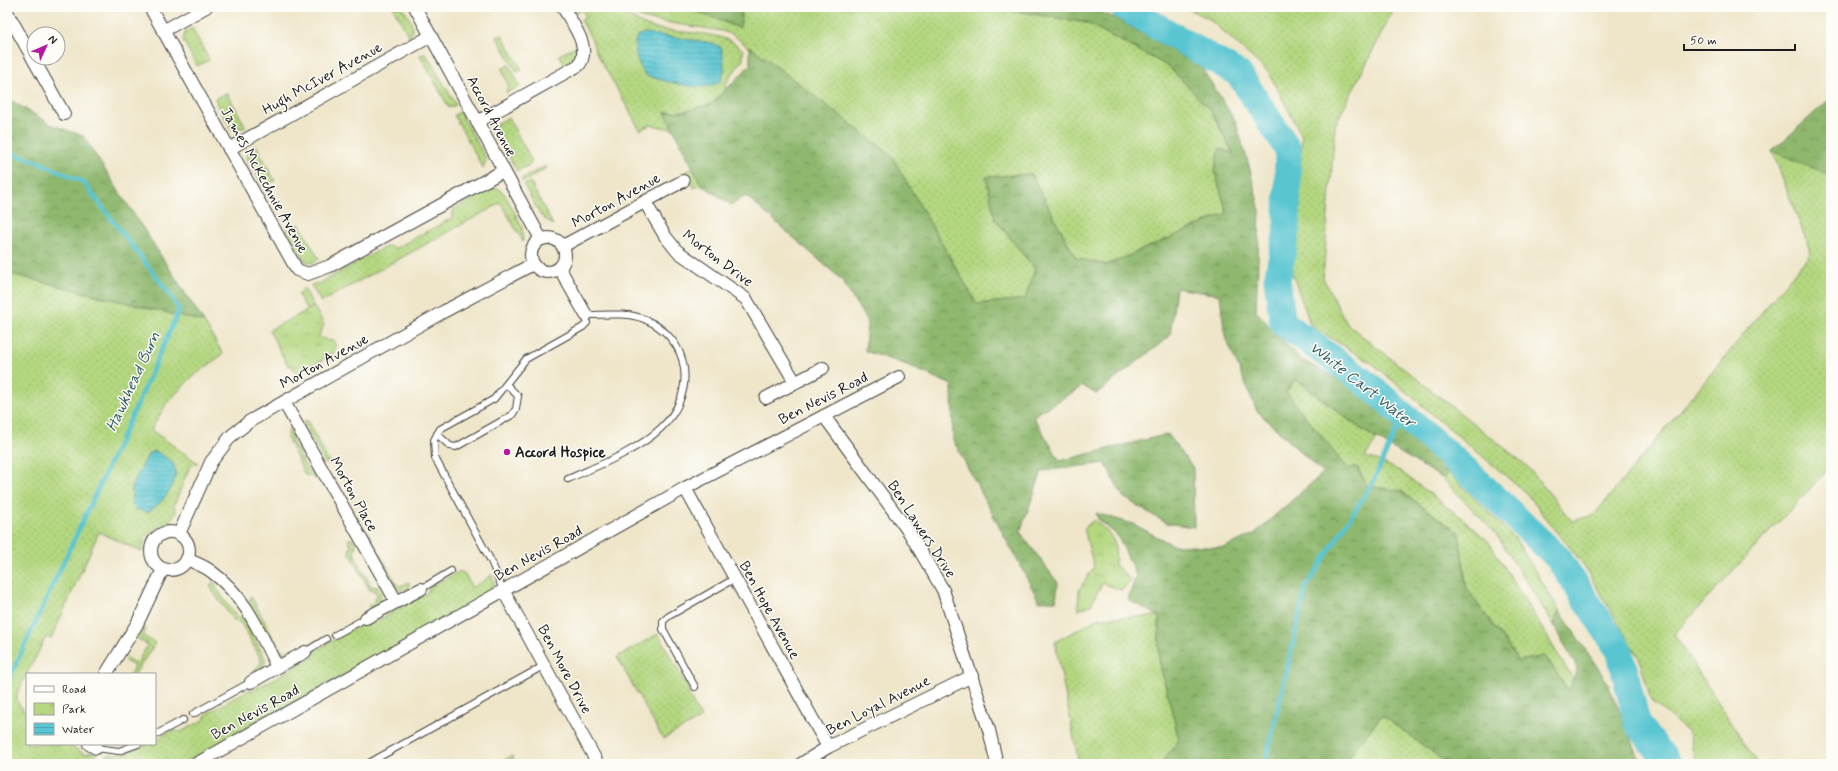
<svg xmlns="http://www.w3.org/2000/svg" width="1838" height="771" font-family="Mynerve,sans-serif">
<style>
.grass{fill:url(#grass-dots);stroke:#687a4e}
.forest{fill:url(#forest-crowns);stroke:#566a45}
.park{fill:url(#park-tufts);stroke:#687a4e}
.water{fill:url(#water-rules);stroke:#3a7076}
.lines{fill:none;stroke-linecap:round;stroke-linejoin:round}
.stream{stroke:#58c5d1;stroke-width:4.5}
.river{stroke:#58c5d1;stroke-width:27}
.lane-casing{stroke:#3c3a36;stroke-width:8}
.street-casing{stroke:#3c3a36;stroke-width:14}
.lane{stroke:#fff;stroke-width:6}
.street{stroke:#fff;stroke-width:12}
.poi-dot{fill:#b5179e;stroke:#fdfcf7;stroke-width:1.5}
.labels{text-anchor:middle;stroke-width:3;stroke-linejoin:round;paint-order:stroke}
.street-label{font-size:15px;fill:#1c1c1c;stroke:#fdfcf7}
.poi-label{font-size:15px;font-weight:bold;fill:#1c1c1c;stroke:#fdfcf7;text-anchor:start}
.water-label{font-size:16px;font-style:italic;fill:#346064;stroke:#fdfcf7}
</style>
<defs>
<pattern id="grass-dots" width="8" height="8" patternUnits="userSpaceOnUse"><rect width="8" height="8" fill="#b4d780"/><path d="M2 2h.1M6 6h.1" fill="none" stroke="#9ab86e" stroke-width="1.8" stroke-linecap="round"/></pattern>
<pattern id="forest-crowns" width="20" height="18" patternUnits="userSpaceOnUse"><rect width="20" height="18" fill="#8fb86e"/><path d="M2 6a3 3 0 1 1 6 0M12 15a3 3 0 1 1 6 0" fill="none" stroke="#74955a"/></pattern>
<pattern id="park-tufts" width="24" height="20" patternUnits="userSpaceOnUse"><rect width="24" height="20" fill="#b4d780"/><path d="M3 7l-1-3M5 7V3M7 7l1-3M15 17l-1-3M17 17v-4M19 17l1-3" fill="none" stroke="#9ab86e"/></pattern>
<pattern id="water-rules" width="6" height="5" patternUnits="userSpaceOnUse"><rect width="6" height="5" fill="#58c5d1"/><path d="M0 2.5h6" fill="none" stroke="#4ca9b3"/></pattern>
</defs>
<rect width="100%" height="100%" fill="#fdfcf7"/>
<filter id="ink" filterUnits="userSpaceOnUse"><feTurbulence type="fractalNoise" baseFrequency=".025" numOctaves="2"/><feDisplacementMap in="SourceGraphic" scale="8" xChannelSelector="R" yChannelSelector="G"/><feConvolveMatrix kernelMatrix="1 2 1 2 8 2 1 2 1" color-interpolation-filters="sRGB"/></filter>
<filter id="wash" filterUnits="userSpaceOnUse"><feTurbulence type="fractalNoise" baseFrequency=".012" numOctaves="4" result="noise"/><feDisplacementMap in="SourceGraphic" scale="16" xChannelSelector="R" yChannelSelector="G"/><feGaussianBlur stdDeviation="0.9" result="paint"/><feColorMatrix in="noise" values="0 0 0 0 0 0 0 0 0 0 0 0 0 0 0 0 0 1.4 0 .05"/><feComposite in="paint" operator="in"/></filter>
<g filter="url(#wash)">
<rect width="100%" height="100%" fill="#efe6ca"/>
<g class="grass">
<path d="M393 7H402C408 17 418 27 409 37Z"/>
<path d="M574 7H620C627 13 633 20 642 24 673 38 717 25 743 50V59L724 86 727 88 712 104 685 111 665 112 673 129 650 125 640 130 595 50 592 40 581 20 586 17 582 10 577 12Z"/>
<path d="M628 7H685L739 28 742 7H992L1087 23 1168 66 1211 111 1234 155 1215 172 1227 213 1107 265 1076 258 1031 174 987 177 995 219 1035 269 1025 299 977 304 890 155 733 35 722 31 645 19 637 16Z"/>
<path d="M1183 7H1395L1335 125 1323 278 1347 324 1526 465 1572 521 1594 515 1811 253 1772 151 1831 175V466L1674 634 1758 764H1696L1689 733 1651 700 1639 658 1583 564 1526 493 1373 364 1311 326 1291 270 1302 136 1269 73 1208 18Z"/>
<path d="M192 28 209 60 197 66 183 40 185 32Z"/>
<path d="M502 35 522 70 517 72 497 37Z"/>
<path d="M576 46C578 57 575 61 565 66L559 55Z"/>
<path d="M426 54 456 105 449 108 420 55Z"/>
<path d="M509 65 520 86 506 93 508 84 502 69Z"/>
<path d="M227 93 246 127 233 130 230 127 215 99Z"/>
<path d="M460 112 485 157 486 161 483 168 454 115Z"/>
<path d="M508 117 532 161 529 163 530 165 517 171 495 132 496 125Z"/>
<path d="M256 145 275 181 263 187 247 158 250 149Z"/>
<path d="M546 166 547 168 523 182 521 179Z"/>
<path d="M693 168 701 184 694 188 685 172Z"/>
<path d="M530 182 552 223 553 225 541 216 524 185Z"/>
<path d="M493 188H497L504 193 522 227 523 242 501 203 321 302 311 285 320 283 387 246 396 248 452 218 454 209Z"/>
<path d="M299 224 319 259 312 263 305 261 286 230Z"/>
<path d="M7 273 204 322 223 354 191 378 166 404 151 430 198 463 190 466 174 505 176 513C165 531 145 523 142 552L99 532 51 639 46 637 17 693V701L27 715V744H67L85 754 92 752 97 755 94 764H7Z"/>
<path d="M304 288 314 307 307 310 298 294Z"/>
<path d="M1295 379 1361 429 1377 439 1365 457 1377 460 1400 471 1463 519 1489 542 1573 679 1569 691 1545 656 1519 661 1467 589 1459 533 1401 491 1367 486 1357 467 1347 469 1286 392Z"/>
<path d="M307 420 330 464 325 463 303 422Z"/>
<path d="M292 428 293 432 291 439 308 471 316 473 318 476 315 480 313 477 305 475 287 438 289 433 288 430Z"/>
<path d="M1449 473 1515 538 1559 610 1554 625 1496 534 1442 478Z"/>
<path d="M368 532 397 585 400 586 409 582V589L400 590 396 589 366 537Z"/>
<path d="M348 539H353L356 545 354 554 371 586 378 587 381 594 380 603 372 608 368 606 374 602 377 594 375 591 370 590 349 552 351 545Z"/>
<path d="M460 571 465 574 472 588 492 575C496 587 494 589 485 597L182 764H99L106 755 126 753 148 744H155V740L173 730 180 732 204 720 206 714 250 689 252 691 311 658 313 652 362 624H367L368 626 427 593 430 587Z"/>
<path d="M214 582C216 591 231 607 237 617L244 618 265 658C266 666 263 669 256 674L253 671 261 664V659L241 623 234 621C229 613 211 591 210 585Z"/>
<path d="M251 596 275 642 282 651 286 652 290 650 289 656H282L273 648 249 602Z"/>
<path d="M1159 616V660L1179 740 1160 764H1079L1055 642 1099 618Z"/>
<path d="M142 629H146L143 636 155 643 135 674H130L134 666 125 661 126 658 136 664 148 645 137 638Z"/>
<path d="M658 634 689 690 687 692 701 718 663 739 617 657Z"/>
<path d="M1382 715 1448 764H1343Z"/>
<path d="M512 756 516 764H497Z"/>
</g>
<g class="forest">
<path d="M685 7H742L740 28Z"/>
<path d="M992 7H1085L1116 18 1201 67 1235 120 1248 162 1260 211 1256 311 1300 359 1367 395 1436 459 1449 473 1442 478 1361 429 1295 379 1286 392 1347 468 1357 467 1367 486 1401 491 1459 533 1467 589 1519 661 1545 656 1569 691 1577 668 1554 625 1559 610 1606 680 1642 764H1448L1382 715 1343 764H1160L1179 740 1159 660V616L1128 600 1136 575 1118 536 1098 519 1096 513 1133 524 1173 545 1223 548 1254 534 1323 473 1257 411 1225 336 1220 295 1176 288 1170 336 1096 394 1083 386 1033 416 1060 461 1168 434 1193 468 1194 527 1166 523 1123 497 1105 463 1042 471 1020 532 1058 583 1056 601H1039L953 440 952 385 904 364 865 351 867 322 842 280 746 196 731 205 701 184 665 112 685 111 712 104 750 65V46L891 155 977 304 1025 299 1035 269 995 219 986 177 1031 174 1076 258 1107 265 1227 213 1215 172 1219 148 1234 154 1211 111 1168 66 1087 23Z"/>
<path d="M7 98 50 124 83 136 204 322 7 273Z"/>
<path d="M1831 98V175L1772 151Z"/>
</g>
<g class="park">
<path d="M314 307 324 325 319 336 321 339 323 338 329 341 333 340 336 347 333 354 297 374 291 365 288 366 269 330Z"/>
<path d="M1094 520C1113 536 1117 539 1115 565L1131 580 1122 590 1102 583 1091 605 1078 610 1079 590 1094 567 1084 528Z"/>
</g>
<g class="water">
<path d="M645 33 712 43 721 47C723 56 726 70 722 78 711 97 664 80 647 76 638 68 632 47 637 36Z"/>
<path d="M156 451C161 455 170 459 173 464 183 480 161 505 148 512L137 510 132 505V486L149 453Z"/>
</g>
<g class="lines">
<g class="stream">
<path d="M7 152 38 162 83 182 171 296 179 310 137 405 7 683"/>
<path d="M1265 764 1306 587 1373 482 1403 415"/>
</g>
<path class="river" d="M1124 7 1239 74 1288 149 1287 231 1277 280 1283 323 1370 386 1466 470 1558 558 1620 652 1637 723 1669 764"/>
</g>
</g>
<g filter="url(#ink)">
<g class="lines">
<g class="lane-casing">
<g id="lane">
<path d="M437 434 450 446 456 447 512 415 516 409 518 396 507 385"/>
<path d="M421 589 451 571"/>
<path d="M503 590 491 561 435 458 434 440 440 429 494 399 526 359 583 327 587 323 586 315C605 315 626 312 644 319 692 339 697 394 661 428 636 452 599 465 568 479"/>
<path d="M335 635 366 618"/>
<path d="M305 652 326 639"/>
<path d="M695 687 663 629V621L669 616 734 579"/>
<path d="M193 714 251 682"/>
<path d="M155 735 183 720"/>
<path d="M96 748 119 751 138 744"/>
<path d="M367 764 545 665"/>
</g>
</g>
<g class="street-casing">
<g id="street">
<path d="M150 7 297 270 308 274 330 266 503 171"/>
<path d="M415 7 541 239"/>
<path d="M7 12 64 114"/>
<path d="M163 31 206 7"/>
<path d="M477 122 579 65C592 47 572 24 563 7"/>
<path d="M229 149 431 36"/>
<path d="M645 202 665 236 677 251 746 299 795 382"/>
<circle cx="548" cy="255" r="17"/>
<path d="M563 246 683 181"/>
<path d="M560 269 586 315"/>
<path d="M766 398 823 368"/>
<path d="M284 402 396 601"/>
<path d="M824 416 909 532 943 590 989 730 997 764"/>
<path d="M685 488 828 747"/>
<circle cx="170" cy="551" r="19"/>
<path d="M179 534 211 462 231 436 250 421 443 312 533 264"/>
<path d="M187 559C195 563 205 566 212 572 246 597 259 631 277 667"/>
<path d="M503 590 598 764"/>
<path d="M366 618 421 589"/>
<path d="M106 674 137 624 163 569"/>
<path d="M251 682 305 652"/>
<path d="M89 744 96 748"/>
<path d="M196 764 685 488 899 377"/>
<path d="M801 764 828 747 972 676"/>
</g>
</g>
<use href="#lane" class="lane"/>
<use href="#street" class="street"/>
</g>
</g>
<circle class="poi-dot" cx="507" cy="452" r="4"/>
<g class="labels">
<g class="street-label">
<text transform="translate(322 78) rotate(-29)" y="5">Hugh McIver Avenue</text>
<text transform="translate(492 116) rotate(62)" y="5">Accord Avenue</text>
<text transform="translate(265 180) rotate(61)" y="5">James McKechnie Avenue</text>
<text transform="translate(616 200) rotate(-29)" y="5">Morton Avenue</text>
<text transform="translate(718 258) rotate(37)" y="5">Morton Drive</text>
<text transform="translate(324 361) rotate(-29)" y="5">Morton Avenue</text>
<text transform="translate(823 398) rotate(-27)" y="5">Ben Nevis Road</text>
<text transform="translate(354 494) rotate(61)" y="5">Morton Place</text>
<text transform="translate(922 529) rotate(57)" y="5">Ben Lawers Drive</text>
<text transform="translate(538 553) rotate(-29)" y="5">Ben Nevis Road</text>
<text transform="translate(770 610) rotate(61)" y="5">Ben Hope Avenue</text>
<text transform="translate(565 669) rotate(62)" y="5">Ben More Drive</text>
<text transform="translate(878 705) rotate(-27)" y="5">Ben Loyal Avenue</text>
<text transform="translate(255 712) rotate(-29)" y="5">Ben Nevis Road</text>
</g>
<g class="poi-label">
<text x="515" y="457">Accord Hospice</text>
</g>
<g class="water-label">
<text transform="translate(132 381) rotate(-65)" y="6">Hawkhead Burn</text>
<text transform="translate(1363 384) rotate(38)" y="6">White Cart Water</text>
</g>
</g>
<rect width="1838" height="771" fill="none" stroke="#fdfcf7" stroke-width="24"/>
<rect x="26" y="673" width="130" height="72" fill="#fdfcf7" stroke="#a3a29f"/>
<rect x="34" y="686" width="20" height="6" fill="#ffffff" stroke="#a3a29f"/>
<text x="62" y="693" font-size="12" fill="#1c1c1c">Road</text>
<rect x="34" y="703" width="20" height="12" fill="url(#park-tufts)" stroke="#a3a29f"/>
<text x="62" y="713" font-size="12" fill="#1c1c1c">Park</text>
<rect x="34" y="723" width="20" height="12" fill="url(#water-rules)" stroke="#a3a29f"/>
<text x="62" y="733" font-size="12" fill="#1c1c1c">Water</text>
<g transform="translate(46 46) rotate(46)"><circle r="19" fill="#fdfcf7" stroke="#a3a29f"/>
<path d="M0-3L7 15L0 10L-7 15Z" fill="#b5179e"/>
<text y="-6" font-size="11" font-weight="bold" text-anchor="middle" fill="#1c1c1c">N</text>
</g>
<path d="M1684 44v6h111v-6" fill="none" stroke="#1c1c1c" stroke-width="2"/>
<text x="1690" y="44" font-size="12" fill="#1c1c1c" stroke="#fdfcf7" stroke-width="3" paint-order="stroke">50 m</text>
</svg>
